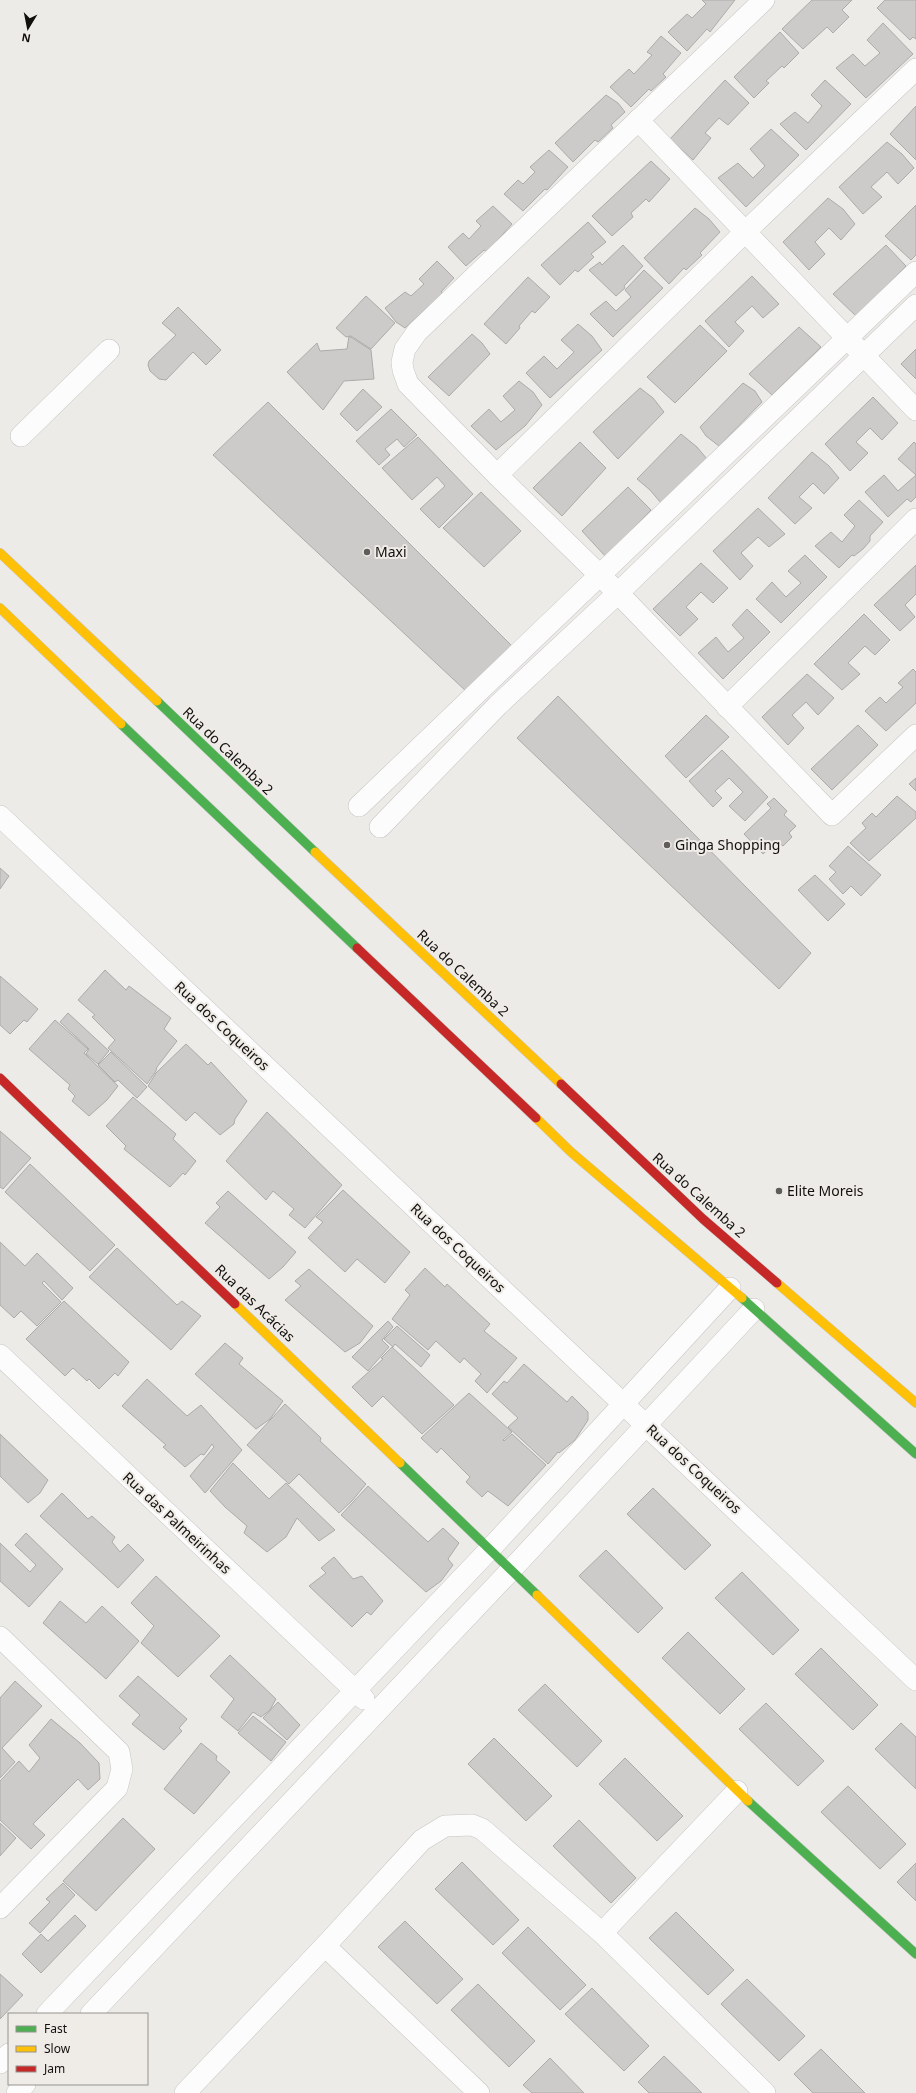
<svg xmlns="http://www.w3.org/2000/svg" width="916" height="2093" font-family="'Noto Sans',sans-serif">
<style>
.building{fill:#cdcbc9;stroke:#adaba9}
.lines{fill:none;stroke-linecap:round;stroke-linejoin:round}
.street-casing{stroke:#c7c6c4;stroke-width:22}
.fast-casing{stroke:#c7c6c4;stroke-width:10}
.slow-casing{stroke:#c7c6c4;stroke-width:10}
.jam-casing{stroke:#c7c6c4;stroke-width:10}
.street{stroke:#fcfcfc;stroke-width:21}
.fast{stroke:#4caf50;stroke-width:9}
.slow{stroke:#ffc107;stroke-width:9}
.jam{stroke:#c62828;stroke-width:9}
.poi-dot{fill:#5e5d5a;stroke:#efebe6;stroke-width:1.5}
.labels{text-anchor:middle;stroke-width:4;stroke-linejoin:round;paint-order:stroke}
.poi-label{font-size:14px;fill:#11100e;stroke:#efebe6;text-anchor:start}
.street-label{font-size:14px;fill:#11100e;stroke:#efebe6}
</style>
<rect width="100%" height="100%" fill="#edebe8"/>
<g class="building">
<path d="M702 0H735L710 32 707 29 687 51 668 32 687 14 692 18 706 4Z"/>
<path d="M812 0H852L842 10 849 17 833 33 827 27 803 49 782 29Z"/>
<path d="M885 0H916V39L913 37 910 40 877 8Z"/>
<path d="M883 23 913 54 866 98 836 68 853 54 865 66 880 53 867 40Z"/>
<path d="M780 32 799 53 784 68 782 66 766 81 769 83 754 98 734 77Z"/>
<path d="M661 36 681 53 663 74 666 77 651 91 649 89 631 107 610 87 629 69 634 74 652 55 647 52Z"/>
<path d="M725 80 749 103 728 125 719 118 705 133 711 138 693 160 670 139Z"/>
<path d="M825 80 851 104 806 150 780 124 795 112 808 123 822 106 811 95Z"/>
<path d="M606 95 618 103 625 112 611 125 613 128 598 142 595 140 573 162 555 143Z"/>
<path d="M916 106V160L890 134Z"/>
<path d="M771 129 799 155 746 207 718 178 738 163 753 178 765 166 750 149Z"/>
<path d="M887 142 902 154 914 168 898 184 887 172 871 187 882 197 863 214 839 187Z"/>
<path d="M549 150 568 167 547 190 545 189 523 211 504 194 518 180 523 184 535 172 530 167Z"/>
<path d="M651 161 670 179 649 202 646 199 631 213 633 217 612 236 592 216Z"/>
<path d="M828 198 843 209 855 224 841 240 829 228 815 242 825 254 809 270 783 242Z"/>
<path d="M916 205V255L911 260 885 236Z"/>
<path d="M493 206 512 224 487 252 484 250 466 266 448 247 463 233 469 239 481 226 476 221Z"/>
<path d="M695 208 709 219 720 232 700 253 702 255 686 270 684 268 669 284 644 258Z"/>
<path d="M588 222 606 242 591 254 594 257 578 272 575 270 560 285 541 265Z"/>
<path d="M623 245 643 266 624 286 625 288 616 296 589 270 600 262 602 265Z"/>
<path d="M886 245 906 266 856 316 833 294Z"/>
<path d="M437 261 454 278 441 292 444 294 431 308 429 306 405 328 396 322 385 308 405 292 411 296 424 284 419 279Z"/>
<path d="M644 270 663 288 613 337 590 314 606 301 616 311 631 297 625 290Z"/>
<path d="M752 276 779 304 763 318 752 306 735 322 744 331 729 347 705 321Z"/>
<path d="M528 277 550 297 535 313 532 311 519 326 520 328 506 344 484 324Z"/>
<path d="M366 296 395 323 371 349 351 336 346 337 336 328Z"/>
<path d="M178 307 221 350 206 365 193 352 166 380 159 379 150 371 148 365 149 361 176 335 162 323Z"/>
<path d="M578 324 592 336 602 350 550 398 526 373 544 356 557 369 574 352 561 340Z"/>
<path d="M700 325 727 351 675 403 647 377Z"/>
<path d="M799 327 821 347 772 395 749 374Z"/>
<path d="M472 334 482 343 490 354 449 396 428 377Z"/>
<path d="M349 336 371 350 374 379 344 381 323 410 287 372 317 343 320 351 347 349Z"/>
<path d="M916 349V379L901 364Z"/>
<path d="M519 381 533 392 542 405 525 426 496 450 471 426 489 409 501 422 515 410 503 396Z"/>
<path d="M743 383 755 391 762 402 719 446 706 436 700 427Z"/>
<path d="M640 388 653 398 664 412 618 459 593 432Z"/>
<path d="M363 389 382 407 357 431 340 414Z"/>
<path d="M873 397 898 423 882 440 870 428 856 442 868 453 850 471 825 444Z"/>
<path d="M268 402 514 648 467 692 213 455Z"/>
<path d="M391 409 417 435 404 447 397 439 385 449 390 455 379 465 356 441Z"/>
<path d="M681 434 697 447 707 459 661 503 650 490 637 479Z"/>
<path d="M418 437 473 494 439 528 420 509 445 486 437 477 412 500 382 468Z"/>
<path d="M580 442 606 468 562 516 533 488Z"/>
<path d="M914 442 916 444V497L911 502 907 499 888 517 865 492 884 475 898 491 916 475 898 459Z"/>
<path d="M812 452 829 466 839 478 824 494 813 483 799 497 812 508 795 524 768 498Z"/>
<path d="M628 487 651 510 606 557 582 531Z"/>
<path d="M481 492 521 531 484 567 443 528Z"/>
<path d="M859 500 883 522 870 536V541L863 549 854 556 852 555 839 568 815 546 831 532 842 542 855 526 844 515Z"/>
<path d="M758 508 785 534 769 547 758 537 741 553 753 566 740 580 713 551Z"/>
<path d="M805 555 827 577 781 623 756 599 772 582 786 597 801 583 788 571Z"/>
<path d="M701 563 728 588 713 603 701 592 686 607 698 619 680 636 653 609Z"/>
<path d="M916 565V594L905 605 915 617 900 631 874 605Z"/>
<path d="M747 609 770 632 723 679 698 653 716 637 728 652 744 638 732 625Z"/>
<path d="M864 614 890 640 875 655 865 646 848 663 860 674 842 690 814 664Z"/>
<path d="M913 669 916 672V703L886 731 865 711 880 697 886 703 903 687 898 683Z"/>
<path d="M807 674 834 698 818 715 806 702 792 715 804 728 788 745 762 717Z"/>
<path d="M558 696 811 953 779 989 517 738Z"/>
<path d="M706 715 729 737 686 778 665 756Z"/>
<path d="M858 725 878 745 832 790 811 769Z"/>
<path d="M722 750 768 797 745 821 729 806 743 792 729 778 715 791 722 798 713 807 689 781Z"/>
<path d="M916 778V791L909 784Z"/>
<path d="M897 796 916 812V818L869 861 850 843 866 828 862 823 872 813 876 817Z"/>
<path d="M774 798 787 811 784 815 796 826 789 833 792 837 783 846 777 841 763 854 744 834 771 808 767 804Z"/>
<path d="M848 846 881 875 861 896 851 886 843 894 829 879 836 872 829 866Z"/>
<path d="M0 868 9 876 0 889Z"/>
<path d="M815 875 845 904 828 921 798 890Z"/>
<path d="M105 970 126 990 129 986 171 1018 164 1029 177 1041 157 1067 156 1071 147 1084 108 1048 115 1040 92 1017 95 1015 78 1000Z"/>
<path d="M0 976 38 1009 27 1022 24 1020 10 1034 0 1025Z"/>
<path d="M68 1013 109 1051 98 1064 86 1054 89 1049 60 1022Z"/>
<path d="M55 1020 88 1049 84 1053 118 1086 107 1100 89 1116 72 1101 75 1096 68 1089 70 1085 29 1049Z"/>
<path d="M186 1044 208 1065 211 1062 247 1101 235 1119 234 1124 220 1135 195 1112 186 1121 148 1086 156 1073Z"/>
<path d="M111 1052 147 1087 137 1098 118 1080 115 1082 98 1065Z"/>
<path d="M133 1097 176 1134 173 1139 196 1161 185 1175 183 1173 170 1187 124 1149 126 1146 106 1126Z"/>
<path d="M267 1112 342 1185 305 1228 289 1215 294 1209 273 1191 266 1200 226 1161Z"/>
<path d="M0 1131 31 1158 3 1189 0 1187Z"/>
<path d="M30 1164 115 1245 90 1271 5 1192Z"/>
<path d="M343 1190 410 1252 385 1283 357 1259 345 1272 308 1238 323 1222 316 1217Z"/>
<path d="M228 1191 296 1252 283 1267 269 1279 205 1223 220 1207 216 1203Z"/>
<path d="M0 1242 25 1266 37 1253 73 1288 62 1300 44 1281 42 1283 61 1302 37 1326 21 1311 14 1318 0 1305Z"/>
<path d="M117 1248 177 1305 182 1301 201 1316 171 1350 89 1277Z"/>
<path d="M425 1268 445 1287 447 1284 490 1324 484 1331 517 1358 487 1393 475 1381 481 1374 464 1358 460 1363 436 1341 428 1350 392 1319 410 1295 405 1290Z"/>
<path d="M309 1269 373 1326 360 1343 345 1352 285 1300 301 1286 295 1281Z"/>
<path d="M64 1301 129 1362 118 1376 115 1373 99 1389 89 1379 87 1381 73 1368 65 1376 26 1339Z"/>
<path d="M388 1321 393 1327 382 1340 389 1347 368 1371 352 1357Z"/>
<path d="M397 1326 430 1355 421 1367 395 1344 393 1347 384 1339Z"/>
<path d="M225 1343 243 1358 239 1364 283 1401 270 1419 256 1429 195 1374Z"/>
<path d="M392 1347 454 1405 422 1434 383 1396 372 1407 352 1387 383 1359 381 1358Z"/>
<path d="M524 1364 567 1402 572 1396 588 1412V1420L575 1440 559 1453 558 1452 548 1464 508 1427 518 1418 492 1394 504 1381 507 1383Z"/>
<path d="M147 1379 187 1416 201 1405 242 1450 205 1493 190 1476 214 1447 212 1444 204 1455 201 1454 185 1467 163 1447 166 1445 122 1406Z"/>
<path d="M469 1393 512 1432 503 1440 504 1441 512 1434 546 1465 508 1506 488 1491 482 1497 466 1482 470 1477 441 1448 437 1453 421 1438Z"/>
<path d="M285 1404 321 1438 320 1441 366 1484 352 1501 339 1513 299 1474 289 1484 247 1445Z"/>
<path d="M0 1434 48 1480 40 1493 28 1503 0 1476Z"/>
<path d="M233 1463 269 1499 286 1483 335 1530 319 1541 297 1518 286 1537 267 1552 244 1533 247 1526 225 1507 210 1491Z"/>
<path d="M368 1486 428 1542 443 1528 459 1543 448 1559 453 1565 441 1581 426 1592 341 1515Z"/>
<path d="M653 1488 711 1545 685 1570 627 1514Z"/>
<path d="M62 1493 88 1519 92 1516 115 1537 112 1542 120 1552 128 1544 144 1560 118 1588 40 1516Z"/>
<path d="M26 1533 63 1569 29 1607 0 1581V1543L30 1572 36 1565 15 1545Z"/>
<path d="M606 1550 663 1608 638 1633 579 1576Z"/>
<path d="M334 1557 353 1579 362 1576 383 1601 371 1615 367 1612 352 1627 309 1586 326 1573 321 1568Z"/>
<path d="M742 1572 799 1630 773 1655 715 1598Z"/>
<path d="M156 1576 220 1636 178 1677 141 1643 154 1626 131 1603Z"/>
<path d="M60 1601 86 1623 102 1606 139 1641 106 1679 43 1623Z"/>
<path d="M688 1632 745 1689 720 1714 662 1658Z"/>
<path d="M821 1648 878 1705 853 1730 795 1674Z"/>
<path d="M230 1655 276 1699 270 1710 261 1717 253 1712 238 1731 221 1717 234 1699 210 1676Z"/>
<path d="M138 1676 187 1719 179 1728 182 1731 164 1750 132 1724 140 1715 119 1696Z"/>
<path d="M15 1681 42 1706 2 1748 15 1762 0 1778V1698Z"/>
<path d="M545 1684 602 1741 577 1767 518 1710Z"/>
<path d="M278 1702 300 1725 287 1740 263 1718Z"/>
<path d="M766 1703 824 1761 798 1786 739 1729Z"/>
<path d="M253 1716 286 1742 271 1761 238 1733Z"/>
<path d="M51 1719 80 1743 99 1763 100 1779 88 1790 78 1779 33 1824 45 1835 31 1849 0 1820V1781L19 1761 29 1772 40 1758 29 1745Z"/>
<path d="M901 1723 916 1737V1789L875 1749Z"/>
<path d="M494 1738 552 1796 526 1821 468 1764Z"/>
<path d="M201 1743 217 1756 216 1760 230 1772 194 1814 164 1789Z"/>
<path d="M625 1758 683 1816 657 1841 599 1784Z"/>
<path d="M848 1786 906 1844 880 1869 821 1812Z"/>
<path d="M123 1818 155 1849 96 1911 63 1881Z"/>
<path d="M579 1820 636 1878 611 1903 553 1846Z"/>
<path d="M0 1823 16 1838 0 1856Z"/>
<path d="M462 1862 519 1920 493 1945 435 1889Z"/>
<path d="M916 1863V1901L897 1882Z"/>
<path d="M63 1883 75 1895 40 1933 29 1923 50 1902 46 1899Z"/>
<path d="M676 1912 734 1970 708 1995 649 1938Z"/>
<path d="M75 1915 86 1926 41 1973 22 1954 41 1934 48 1941Z"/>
<path d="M405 1921 463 1979 437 2004 378 1947Z"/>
<path d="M528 1927 586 1985 560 2010 502 1953Z"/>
<path d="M0 1974 23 1995 0 2019Z"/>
<path d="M747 1979 805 2036 779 2061 721 2004Z"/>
<path d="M478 1984 535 2041 509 2067 451 2010Z"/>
<path d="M592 1988 649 2046 624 2071 565 2014Z"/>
<path d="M821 2049 865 2093H813L794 2074Z"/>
<path d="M664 2056 702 2093H649L638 2082Z"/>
<path d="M550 2058 584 2093H532L523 2085Z"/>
</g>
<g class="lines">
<g class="street-casing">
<g id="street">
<path d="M764 0 417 332 405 349 402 362 403 370 408 384 497 475 618 593 832 815 916 735"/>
<path d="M638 120 916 410"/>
<path d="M21 436 109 350"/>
<path d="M497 475 745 232 916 69"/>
<path d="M727 707 916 519"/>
<path d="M359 806 916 272"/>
<path d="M0 816 916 1680"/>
<path d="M380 827 498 705 618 593 916 305"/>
<path d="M0 1355 364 1699"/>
<path d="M0 1637 119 1752 122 1769 117 1788 0 1908"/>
<path d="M602 1933 737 1791"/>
<path d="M325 1946 479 2093"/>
<path d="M47 2014 490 1549 730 1288"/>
<path d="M91 2014 511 1570 754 1309"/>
<path d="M0 2063 9 2054"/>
<path d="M17 2093 25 2084"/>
<path d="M185 2093 325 1946 422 1840 445 1826 472 1825 482 1829 602 1933 765 2093"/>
</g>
</g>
<g class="fast-casing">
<g id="fast">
<path d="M157 701 315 852"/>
<path d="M121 724 357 948"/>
<path d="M742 1298 916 1454"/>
<path d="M400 1463 537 1595"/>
<path d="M748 1801 916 1954"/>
</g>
</g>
<g class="slow-casing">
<g id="slow">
<path d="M0 553 157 701"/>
<path d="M0 608 121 724"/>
<path d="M315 852 561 1084"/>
<path d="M536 1118 571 1152 742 1298"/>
<path d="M777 1283 916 1403"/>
<path d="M235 1304 400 1463"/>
<path d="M537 1595 748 1801"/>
</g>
</g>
<g class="jam-casing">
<g id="jam">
<path d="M357 948 536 1118"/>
<path d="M0 1078 235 1304"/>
<path d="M561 1084 703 1219 777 1283"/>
</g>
</g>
<use href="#street" class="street"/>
<use href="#fast" class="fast"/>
<use href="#slow" class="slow"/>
<use href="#jam" class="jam"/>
</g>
<g class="poi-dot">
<circle cx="367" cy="552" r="4"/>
<circle cx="667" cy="845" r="4"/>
<circle cx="779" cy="1191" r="4"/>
</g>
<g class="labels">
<g class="poi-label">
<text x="375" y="557">Maxi</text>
<text x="675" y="850">Ginga Shopping</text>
<text x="787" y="1196">Elite Moreis</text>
</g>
<g class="street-label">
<text transform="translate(228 751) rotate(44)" y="5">Rua do Calemba 2</text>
<text transform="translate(463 973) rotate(43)" y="5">Rua do Calemba 2</text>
<text transform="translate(222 1026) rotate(43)" y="5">Rua dos Coqueiros</text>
<text transform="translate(699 1195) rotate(42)" y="5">Rua do Calemba 2</text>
<text transform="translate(458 1248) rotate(43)" y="5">Rua dos Coqueiros</text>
<text transform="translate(255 1303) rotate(44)" y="5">Rua das Acácias</text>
<text transform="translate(694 1469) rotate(43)" y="5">Rua dos Coqueiros</text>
<text transform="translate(177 1523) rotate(43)" y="5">Rua das Palmeirinhas</text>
</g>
</g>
<rect x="8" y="2013" width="140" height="72" fill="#efebe6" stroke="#969390"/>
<rect x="16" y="2026" width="20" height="6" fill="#4caf50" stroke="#969390"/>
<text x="44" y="2033" font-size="12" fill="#11100e">Fast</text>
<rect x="16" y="2046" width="20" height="6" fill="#ffc107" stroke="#969390"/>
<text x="44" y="2053" font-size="12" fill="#11100e">Slow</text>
<rect x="16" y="2066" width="20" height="6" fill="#c62828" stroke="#969390"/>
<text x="44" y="2073" font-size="12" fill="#11100e">Jam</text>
<g transform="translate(28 28) rotate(190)" stroke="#efebe6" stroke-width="3" paint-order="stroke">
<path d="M0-3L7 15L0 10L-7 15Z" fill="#11100e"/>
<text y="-6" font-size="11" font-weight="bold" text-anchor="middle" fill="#11100e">N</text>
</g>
</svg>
